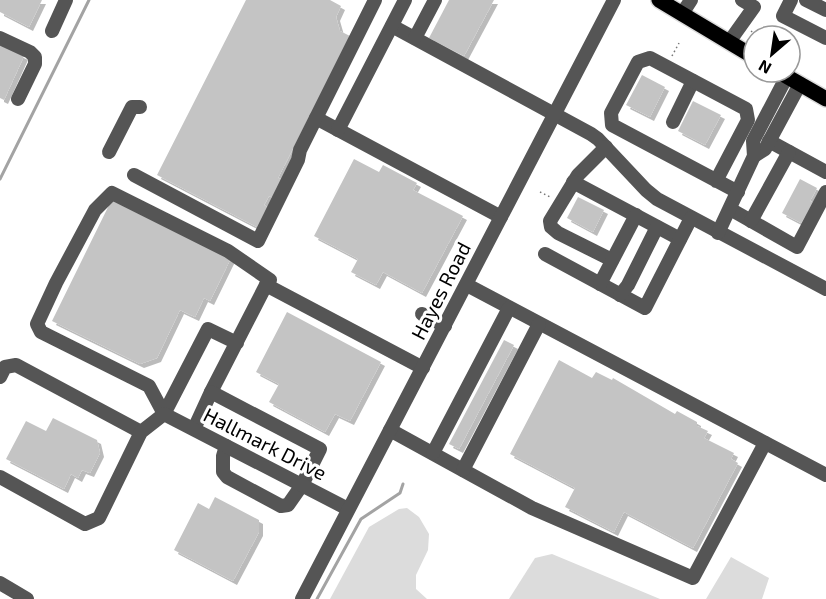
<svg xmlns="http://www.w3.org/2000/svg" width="826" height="599" font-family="'Exo 2',sans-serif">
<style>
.green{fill:#dcdcdc}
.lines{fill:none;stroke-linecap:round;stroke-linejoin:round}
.stream{stroke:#a3a3a3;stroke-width:3}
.building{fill:#c4c4c4;filter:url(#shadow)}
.major-casing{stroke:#dbdbdb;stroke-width:18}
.path{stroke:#777;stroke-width:1.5;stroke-dasharray:1.5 3;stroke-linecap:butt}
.minor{stroke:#555;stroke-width:14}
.major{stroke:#000;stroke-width:15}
.labels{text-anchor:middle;stroke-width:6;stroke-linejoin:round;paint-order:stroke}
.street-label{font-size:20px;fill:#000;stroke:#fff}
</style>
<defs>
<filter id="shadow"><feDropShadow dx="4" dy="4" stdDeviation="0" flood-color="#0004"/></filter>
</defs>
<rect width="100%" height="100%" fill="#fff"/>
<g class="green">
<path d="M407 508 419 517 429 534 428 550 416 575V589L427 599H330L369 527 399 509Z"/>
<path d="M552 554 660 599H509L535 558Z"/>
<path d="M731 557 769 578 762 599H706Z"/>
</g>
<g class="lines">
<g class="stream">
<path d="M0 179 89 0"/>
<path d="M317 599 361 519 400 493 403 484"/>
</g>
</g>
<g class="building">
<path d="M0 0H42L29 27 0 12Z"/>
<path d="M246 0H330L341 6 336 17 340 31 350 36 278 178 283 180 273 198 269 196 264 205 267 207 257 227 157 175Z"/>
<path d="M449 0H494L464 56 429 38Z"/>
<path d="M0 45 24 56 4 100 0 98Z"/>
<path d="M642 75 665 87 650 117 626 105Z"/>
<path d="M693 101 721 115 705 145 678 131Z"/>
<path d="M354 159 379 172 383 165 417 183 413 190 463 216 422 293 383 272 376 285 351 272 358 259 314 236Z"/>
<path d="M800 179 817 188 810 201 814 203 801 223 782 213Z"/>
<path d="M578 197 604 210 593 232 567 218Z"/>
<path d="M112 199 231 258 210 301 204 298 195 317 180 310 157 358 140 364 52 321Z"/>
<path d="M287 312 381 362 350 421 335 414 325 432 269 402 279 384 256 372Z"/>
<path d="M504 340 514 345 459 449 449 444Z"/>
<path d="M559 360 592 378 596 372 612 380 613 378 675 414 677 411 697 422V426L708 431 704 438 734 453 731 459 738 463 693 548 624 512 614 532 565 507 575 488 510 454Z"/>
<path d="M53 418 97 440 100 453 90 473 82 470 78 478 71 474 64 489 6 459 26 421 46 431Z"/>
<path d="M215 497 259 520V532L233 581 174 550 198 503 209 509Z"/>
</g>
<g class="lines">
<g class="major-casing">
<g id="major">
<path d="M659 0 754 57"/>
<path d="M779 72 826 99"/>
</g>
</g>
<g class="path">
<path d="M751 31 758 36"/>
<path d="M672 56 679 43"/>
<path d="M540 192 550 197"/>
</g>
<g class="minor">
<path d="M791 0 783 16 826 38"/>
<path d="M806 0 826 10"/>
<path d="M682 14 691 0"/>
<path d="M392 26 591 134 598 139 646 190 657 199 826 289"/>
<path d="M52 31 66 0"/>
<path d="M0 38 30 52 35 57V64L18 99"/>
<path d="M415 38 435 0"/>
<path d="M729 42 754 7 742 0"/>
<path d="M316 118 501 217"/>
<path d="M673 122 693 81"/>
<path d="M338 130 405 0"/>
<path d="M769 141 826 172"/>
<path d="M606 147 578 175 550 221 551 227 558 233 612 260"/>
<path d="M109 152 132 107H140"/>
<path d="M754 156 765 149 800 84"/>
<path d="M134 175 258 241 298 160 300 150 375 0"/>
<path d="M716 181 748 120 746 109 650 58 638 62 611 113 612 125 738 192"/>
<path d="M573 182 680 239"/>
<path d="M730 209 797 247 826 192"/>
<path d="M751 221 789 152"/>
<path d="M718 233 754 156 753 141 787 76"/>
<path d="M545 254 645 308 691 218"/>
<path d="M600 284 636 215"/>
<path d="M266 285 423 368"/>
<path d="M467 285 826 475"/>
<path d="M620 295 628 285 657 227"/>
<path d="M422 314 445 326"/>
<path d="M0 377 5 367 16 365 141 432"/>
<path d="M211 392 266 285 270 280 228 251 112 193 95 210 56 283 37 324 41 332 149 386 164 414 208 329 237 343"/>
<path d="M194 429 211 392 320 449 302 485 288 505 281 506 227 477 223 472V456L226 446"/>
<path d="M390 430 532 508 693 578 765 443"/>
<path d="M433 453 509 308"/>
<path d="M463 470 539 324"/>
<path d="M0 477 85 524 99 518 141 432 164 414 348 509"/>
<path d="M0 583 27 599"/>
<path d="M302 599 614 0"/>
</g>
<use href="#major" class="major"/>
</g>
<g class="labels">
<g class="street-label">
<text transform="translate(441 291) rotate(-63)" y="7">Hayes Road</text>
<text transform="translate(265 444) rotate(27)" y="7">Hallmark Drive</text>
</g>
</g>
<g transform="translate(772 54) rotate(209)"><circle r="28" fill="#ffffff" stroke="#999999" stroke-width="1.5"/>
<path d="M0-4.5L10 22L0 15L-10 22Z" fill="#000000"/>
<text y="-9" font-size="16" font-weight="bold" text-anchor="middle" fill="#000000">N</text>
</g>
</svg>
